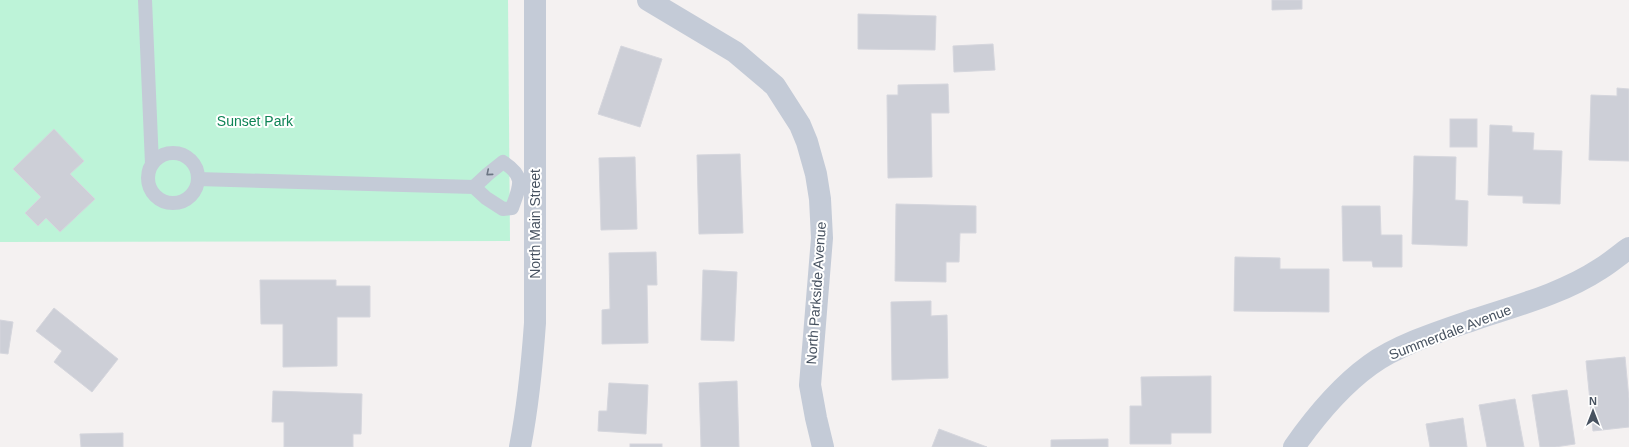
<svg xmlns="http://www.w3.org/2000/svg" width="1629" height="447" font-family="Arial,sans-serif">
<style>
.green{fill:#bdf3d8}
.building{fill:#cdcfd7;stroke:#d5d6dd}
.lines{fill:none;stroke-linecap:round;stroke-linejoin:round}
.service{stroke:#c4cbd7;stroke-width:14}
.minor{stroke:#c4cbd7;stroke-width:22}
.tertiary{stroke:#c4cbd7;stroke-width:22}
.oneway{stroke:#6c7684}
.labels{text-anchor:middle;stroke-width:4;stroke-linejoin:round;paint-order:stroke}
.park-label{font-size:14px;fill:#0f8456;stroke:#fff}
.street-label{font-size:14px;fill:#475260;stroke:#fff}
</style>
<rect width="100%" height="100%" fill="#f4f1f1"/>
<path class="green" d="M0 0H508L510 241 0 242Z"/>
<g class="building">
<path d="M1272 0H1302V9L1272 10Z"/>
<path d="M858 14 936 16 935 50 858 49Z"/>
<path d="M993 44 995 70 954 72 953 46Z"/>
<path d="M621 46 662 59 640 127 598 114Z"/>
<path d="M948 84 949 113H931L932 177 888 178 887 95H898V85Z"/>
<path d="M1617 88 1629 89V161L1589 160 1591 95 1617 96Z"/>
<rect x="1450" y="119" width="27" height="28"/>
<path d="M1490 125 1512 126V132L1534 133 1533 150 1562 151 1560 204 1523 203V196L1488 195Z"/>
<path d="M54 129 84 161 70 174 95 199 60 232 46 218 38 226 25 213 41 197 13 169Z"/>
<path d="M740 154 743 233 699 234 697 155Z"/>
<path d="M1414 156 1456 157 1455 200 1468 201 1467 246 1412 244Z"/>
<path d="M635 157 637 229 601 230 599 158Z"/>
<path d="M896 204 976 206V233H960L959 262H946V282L895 281Z"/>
<path d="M1342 206H1380L1381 235H1402V267H1373L1372 261H1343Z"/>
<path d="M656 252 657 285H647L648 343 602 344V310L610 309 609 253Z"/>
<path d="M1235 257 1280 258V269H1329V312L1234 311Z"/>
<path d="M703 270 737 272 734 341 701 340Z"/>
<path d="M260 280H336V286H370V317H337V366L283 367V324H261Z"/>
<path d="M931 301V316L947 315 948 378 892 380 891 302Z"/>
<path d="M54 308 118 359 92 392 54 362 62 351 36 331Z"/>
<path d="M0 320 13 322 8 354 0 353Z"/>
<path d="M1625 357 1629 399V427L1593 431 1586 361Z"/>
<path d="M1211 376V433H1171V444H1130V406H1142L1141 377Z"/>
<path d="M737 381 739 447H701L699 383Z"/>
<path d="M609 383 648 385 646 434 598 431 599 411H607Z"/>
<path d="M1567 390 1575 444 1555 447H1540L1532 395Z"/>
<path d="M273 391 362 394 361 434H353V447H284V422H272Z"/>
<path d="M1515 399 1524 447H1487L1479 405Z"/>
<path d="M1463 418 1467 447H1430L1426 424Z"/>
<path d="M939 429 987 447H932Z"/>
<path d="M123 433V447H81L80 434Z"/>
<path d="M1108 439V447H1051V440Z"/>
<rect x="630" y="444" width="32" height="3"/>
</g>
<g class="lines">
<g class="service">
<path d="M145 0 152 164"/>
<circle cx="173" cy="178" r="25"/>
<path d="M198 179 474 187 488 174 503 162C526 177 520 185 512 208L503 209 486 198 474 187"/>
</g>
<g class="minor">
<path d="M648 0 735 52 775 86 800 125 807 142 816 174 820 199 822 238 810 385 816 418 823 447"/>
<path d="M1294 447C1315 417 1341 386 1370 365 1397 345 1441 331 1473 320 1515 306 1562 294 1600 269 1610 263 1619 255 1629 248"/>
</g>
<path class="tertiary" d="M520 447C528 406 532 365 535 323V0"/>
</g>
<defs><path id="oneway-chevron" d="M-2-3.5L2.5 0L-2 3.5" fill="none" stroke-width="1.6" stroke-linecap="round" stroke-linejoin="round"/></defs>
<use class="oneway" href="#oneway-chevron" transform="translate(489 173) rotate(140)"/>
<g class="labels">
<g class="park-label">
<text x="255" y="126">Sunset Park</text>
</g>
<g class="street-label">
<text transform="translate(535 224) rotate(-90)" y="5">North Main Street</text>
<text transform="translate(816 293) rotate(-86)" y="5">North Parkside Avenue</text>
<text transform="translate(1450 332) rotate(-21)" y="5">Summerdale Avenue</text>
</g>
</g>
<g transform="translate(1593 411)" stroke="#ffffff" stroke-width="3" paint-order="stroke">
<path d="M0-3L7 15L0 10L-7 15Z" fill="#475260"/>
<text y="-6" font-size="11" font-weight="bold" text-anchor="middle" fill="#475260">N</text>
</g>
</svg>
